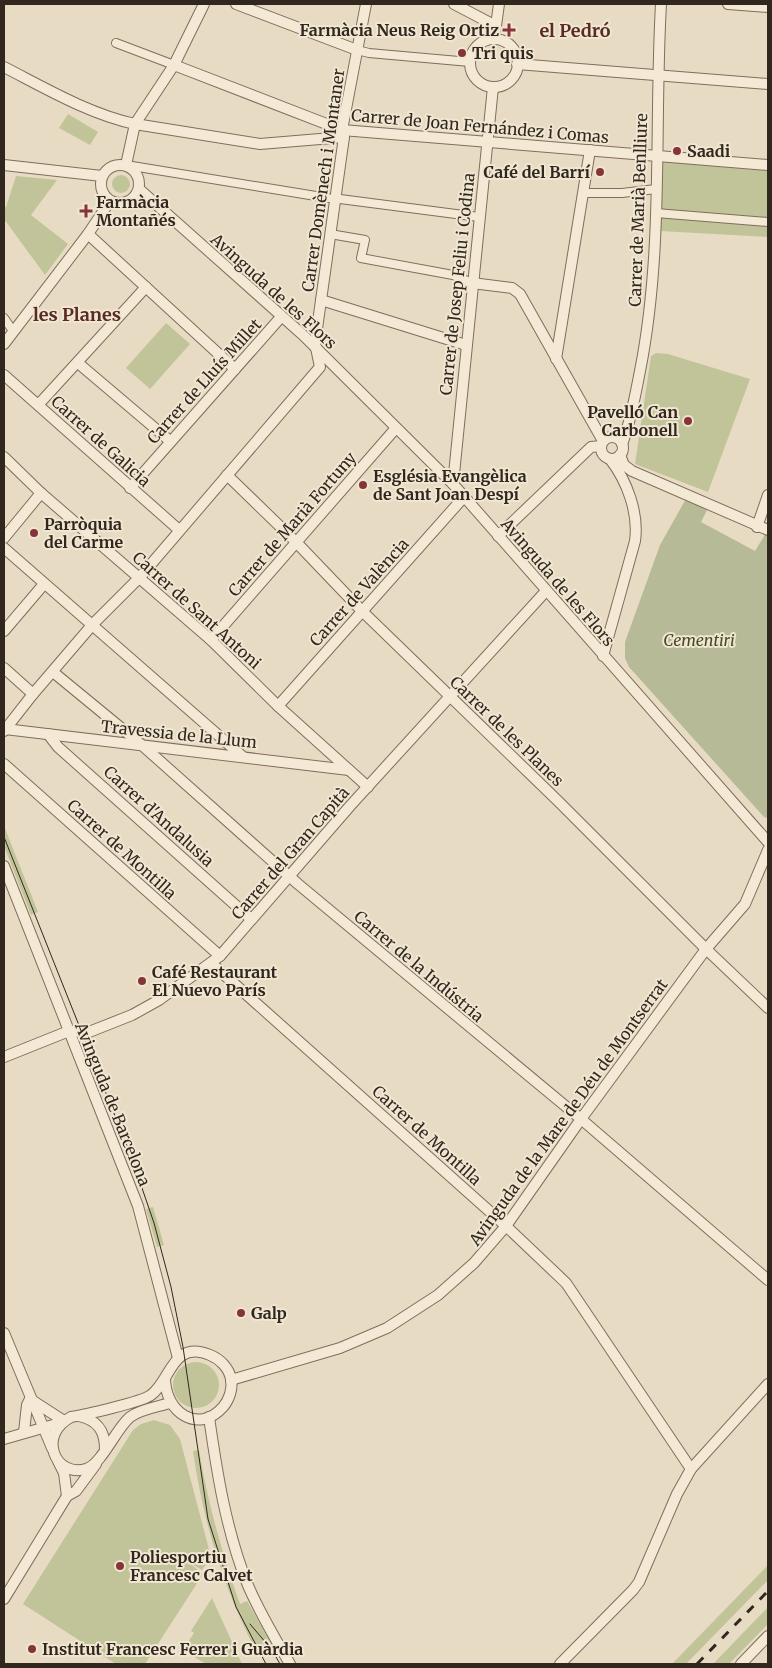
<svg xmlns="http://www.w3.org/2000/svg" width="772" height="1668" font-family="Merriweather,serif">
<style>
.green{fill:#c1c499}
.cemetery{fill:#b7ba97}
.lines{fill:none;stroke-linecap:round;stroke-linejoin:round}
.pedestrian-casing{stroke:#806d5c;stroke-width:10}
.minor-casing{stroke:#806d5c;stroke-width:12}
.pedestrian{stroke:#f4e9d5;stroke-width:8}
.minor{stroke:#f4e9d5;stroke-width:10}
.tram{stroke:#31271e;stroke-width:1}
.rail{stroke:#31271e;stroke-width:3;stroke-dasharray:9 9;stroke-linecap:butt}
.poi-dot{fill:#873438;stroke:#f0e6d2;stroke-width:2}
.labels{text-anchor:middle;stroke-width:4;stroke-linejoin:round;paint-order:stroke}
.poi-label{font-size:16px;font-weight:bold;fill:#31271e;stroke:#f0e6d2;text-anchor:start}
.street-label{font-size:16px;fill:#31271e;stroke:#f0e6d2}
.park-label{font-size:16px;font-style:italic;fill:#444b27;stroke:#f0e6d2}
.neighbourhood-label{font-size:18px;font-weight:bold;fill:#592c23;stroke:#f0e6d2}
</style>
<rect width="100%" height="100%" fill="#e8dbc3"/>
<g class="green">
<path d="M68 114 98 132 90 145 59 128Z"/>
<path d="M662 161 768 169V237L660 231Z"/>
<circle cx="121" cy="184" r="9"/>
<path d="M16 176 57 180 31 215 68 244 45 275 4 219V207H6Z"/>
<path d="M166 323 190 344 150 389 126 368Z"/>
<path d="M656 353 668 354 750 379 708 492 635 464 651 356Z"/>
<path d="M4 826 38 912 31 915 4 846Z"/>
<path d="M95 1056 107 1089 98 1093 93 1080 96 1078 88 1058Z"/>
<path d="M153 1207 164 1245 157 1247 146 1209Z"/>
<circle cx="196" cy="1385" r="23"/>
<path d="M154 1420 170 1425 180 1439 211 1557 202 1570 188 1562 203 1574 145 1664H116L23 1604 133 1430 141 1424Z"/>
<path d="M199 1450C208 1504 222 1553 240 1604L247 1601 272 1645 257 1653C224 1590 203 1522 193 1451Z"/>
<path d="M768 1565V1580L686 1664H672Z"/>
<path d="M212 1598 242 1664H206L183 1650 194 1633 191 1631Z"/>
<path d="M768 1607V1624L729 1664H713Z"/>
</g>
<path class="cemetery" d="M687 497 707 510 701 522 755 551 766 533 768 534V818L764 817 629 667 625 658V642L660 545Z"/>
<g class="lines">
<g class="pedestrian-casing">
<g id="pedestrian">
<path d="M116 43 174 65"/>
<path d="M357 50 369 53 470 62"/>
<path d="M126 165 328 198"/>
<path d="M583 193H622L656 189"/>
<path d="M340 199 479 217"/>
<path d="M656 213 768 222"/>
<path d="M330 234 365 240 361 258 453 275 472 283"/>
<path d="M4 318 13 331"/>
</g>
</g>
<g class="minor-casing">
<g id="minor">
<path d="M236 4 357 50"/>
<path d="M454 4 496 26"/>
<path d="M728 4 768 7"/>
<path d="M495 33 499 4"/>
<circle cx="494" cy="63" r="24"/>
<path d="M517 64 768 84"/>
<path d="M174 65 342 130 768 165"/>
<path d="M4 67C45 88 89 114 135 124L260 144 344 137"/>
<circle cx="120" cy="184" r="19"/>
<path d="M4 165 102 176"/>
<path d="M126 165 135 124 174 65 204 4"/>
<path d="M139 189 303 335 453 484 768 842"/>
<path d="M88 234 235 369"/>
<path d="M472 283 512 288 520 294 603 441"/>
<path d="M321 300 466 345"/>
<path d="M4 344 88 234 110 201"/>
<path d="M556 359 590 150"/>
<path d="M78 363 170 441"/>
<path d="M4 375 178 529"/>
<path d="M39 404 146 287"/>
<circle cx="612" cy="448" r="11"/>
<path d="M622 444C631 421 635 396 640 371 664 250 654 126 661 4"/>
<path d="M620 455 624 465 632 471 768 530"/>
<path d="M4 457 41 493 211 640 278 706 368 787"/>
<path d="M227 475 295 541 362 611 558 801 706 949 768 1008"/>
<path d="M453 484 493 87"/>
<path d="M130 488 281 317"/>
<path d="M757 527 768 495"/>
<path d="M498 536 591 447 601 446"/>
<path d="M4 538 41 493"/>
<path d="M4 548 242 756"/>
<path d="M4 631 44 584"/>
<path d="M211 640 396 428"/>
<path d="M603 656 635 541C639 513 627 481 610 459"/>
<path d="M4 668 33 694"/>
<path d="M53 672 143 746 298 884 581 1119 768 1280"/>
<path d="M278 706 463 498"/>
<path d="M5 729 349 770"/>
<path d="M4 731 33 694 93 624 140 577 320 367 315 343 344 137 342 130 366 4"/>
<path d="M48 734 58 747 251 919"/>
<path d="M4 764 220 956"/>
<path d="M4 866 138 1206 178 1358"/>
<path d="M211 963 506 1226 566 1283 691 1469"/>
<path d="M4 1057 69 1031 89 1032 132 1015 159 1000 220 956 350 806 546 591"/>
<path d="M4 1333 52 1448"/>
<path d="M165 1378C165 1412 198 1435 223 1407 229 1400 233 1389 231 1379 229 1368 220 1359 210 1355 172 1339 171 1381 151 1395 142 1402 84 1415 71 1417 37 1435 55 1478 86 1469 102 1464 115 1430 130 1417 141 1409 157 1407 170 1403"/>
<path d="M231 1380 340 1348 387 1328 438 1295 474 1263 506 1226 581 1119 706 949 745 904 768 850"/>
<path d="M30 1399 64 1421"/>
<path d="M79 1416C97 1420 105 1430 105 1449"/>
<path d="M209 1417C217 1473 226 1530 247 1583 259 1612 275 1638 290 1664"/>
<path d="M24 1432 27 1405 30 1399"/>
<path d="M4 1439 60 1423"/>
<path d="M58 1461 64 1473 67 1496"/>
<path d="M4 1599 67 1496 76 1491 96 1464"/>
<path d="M560 1664 633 1590 639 1582 677 1494 691 1469 768 1384"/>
<path d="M741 1664 768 1636"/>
</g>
</g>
<use href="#pedestrian" class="pedestrian"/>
<use href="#minor" class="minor"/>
<g class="tram">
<path d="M4 837 131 1156 154 1223 171 1287 183 1347 208 1519 236 1607 266 1664"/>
<path d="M250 1624 272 1650 280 1664"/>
</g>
<path class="rail" d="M697 1664 768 1591"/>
</g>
<g class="poi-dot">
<path d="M506.5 22.5h5v5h5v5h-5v5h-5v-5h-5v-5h5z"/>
<circle cx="462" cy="53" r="5"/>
<circle cx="677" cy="151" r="5"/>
<circle cx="600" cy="172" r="5"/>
<path d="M83.5 203.5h5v5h5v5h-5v5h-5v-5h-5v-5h5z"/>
<circle cx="688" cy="421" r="5"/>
<circle cx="363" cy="485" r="5"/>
<circle cx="34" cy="533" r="5"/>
<circle cx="142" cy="981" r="5"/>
<circle cx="241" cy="1313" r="5"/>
<circle cx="120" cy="1566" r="5"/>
<circle cx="32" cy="1649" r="5"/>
</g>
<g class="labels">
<g class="poi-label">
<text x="499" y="36" text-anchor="end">Farmàcia Neus Reig Ortiz</text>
<text x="472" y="59">Tri quis</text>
<text x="687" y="157">Saadi</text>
<text x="590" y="178" text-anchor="end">Café del Barrí</text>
<text x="96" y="208">Farmàcia<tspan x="96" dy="18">Montañés</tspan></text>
<text x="678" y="418" text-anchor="end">Pavelló Can<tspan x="678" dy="18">Carbonell</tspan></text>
<text x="373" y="482">Església Evangèlica<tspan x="373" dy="18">de Sant Joan Despí</tspan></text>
<text x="44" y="530">Parròquia<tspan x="44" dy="18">del Carme</tspan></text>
<text x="152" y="978">Café Restaurant<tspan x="152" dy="18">El Nuevo París</tspan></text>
<text x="251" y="1319">Galp</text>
<text x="130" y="1563">Poliesportiu<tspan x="130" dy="18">Francesc Calvet</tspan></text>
<text x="42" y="1655">Institut Francesc Ferrer i Guàrdia</text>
</g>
<g class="street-label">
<text transform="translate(480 126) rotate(5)" y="6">Carrer de Joan Fernández i Comas</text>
<text transform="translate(323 180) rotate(-82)" y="6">Carrer Domènech i Montaner</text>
<text transform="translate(638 210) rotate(-88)" y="6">Carrer de Marià Benlliure</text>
<text transform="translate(457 284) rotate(-84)" y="6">Carrer de Josep Feliu i Codina</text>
<text transform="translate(274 291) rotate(42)" y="6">Avinguda de les Flors</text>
<text transform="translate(204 381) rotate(-48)" y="6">Carrer de Lluís Millet</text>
<text transform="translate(101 441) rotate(42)" y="6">Carrer de Galicia</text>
<text transform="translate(292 524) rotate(-49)" y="6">Carrer de Marià Fortuny</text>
<text transform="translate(558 582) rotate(49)" y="6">Avinguda de les Flors</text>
<text transform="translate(359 592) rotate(-48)" y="6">Carrer de València</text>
<text transform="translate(197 610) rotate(42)" y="6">Carrer de Sant Antoni</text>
<text transform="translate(507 731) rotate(44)" y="6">Carrer de les Planes</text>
<text transform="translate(179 734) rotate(6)" y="6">Travessia de la Llum</text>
<text transform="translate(159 816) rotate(42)" y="6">Carrer d'Andalusia</text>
<text transform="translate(122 849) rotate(42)" y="6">Carrer de Montilla</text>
<text transform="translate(290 853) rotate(-49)" y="6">Carrer del Gran Capità</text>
<text transform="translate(419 966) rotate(40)" y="6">Carrer de la Indústria</text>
<text transform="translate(113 1104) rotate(68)" y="6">Avinguda de Barcelona</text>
<text transform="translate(568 1112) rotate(-54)" y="6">Avinguda de la Mare de Déu de Montserrat</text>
<text transform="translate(427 1135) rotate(42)" y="6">Carrer de Montilla</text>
</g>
<g class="park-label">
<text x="699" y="646">Cementiri</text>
</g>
<g class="neighbourhood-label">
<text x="575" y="37">el Pedró</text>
<text x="77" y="321">les Planes</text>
</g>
</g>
<rect width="772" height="1668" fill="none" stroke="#31271e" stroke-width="10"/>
</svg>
